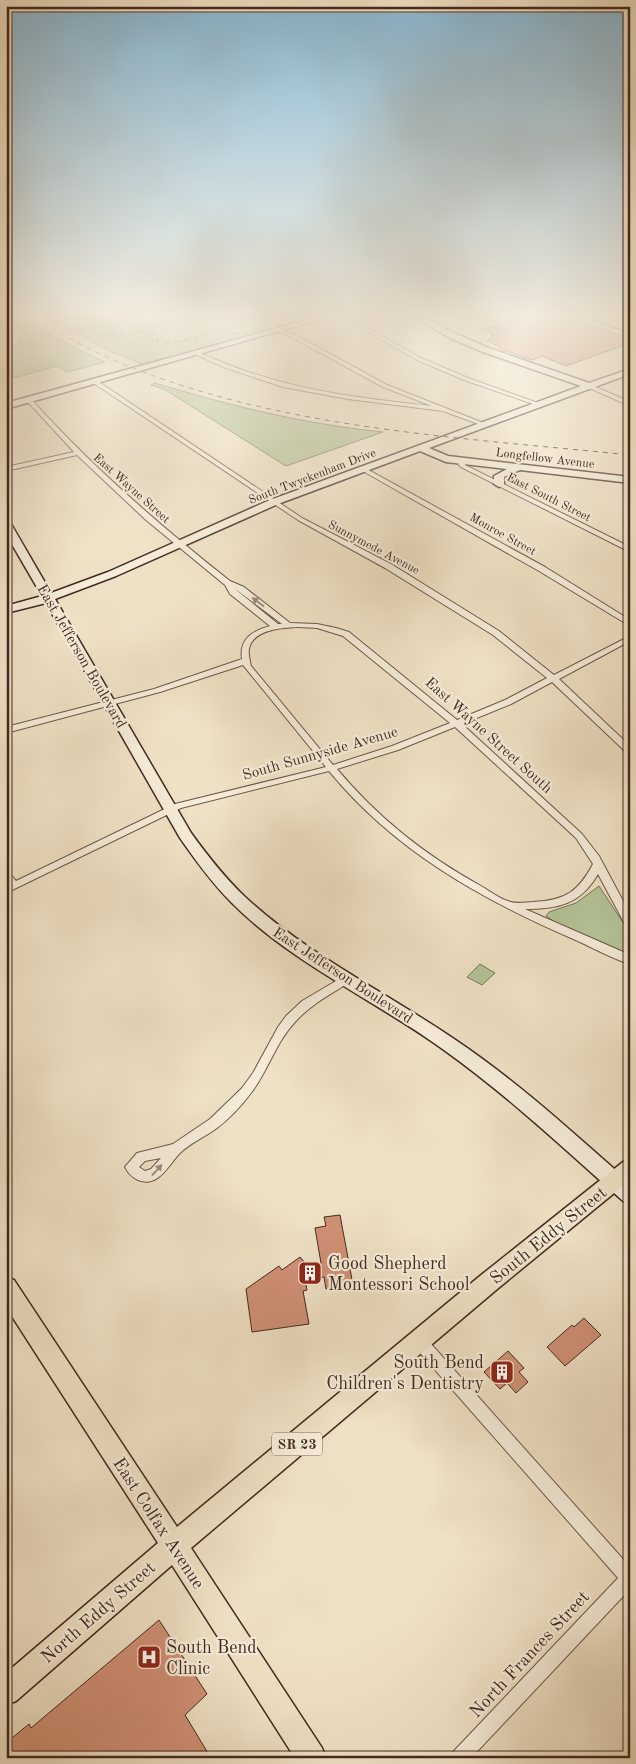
<svg xmlns="http://www.w3.org/2000/svg" width="636" height="1764" font-family="'Old Standard TT',serif">
<style>
.green{fill:#b4c499;stroke:#7c765c}
.building{fill:#d09075;stroke:#432920}
.lines{fill:none;stroke-linecap:round;stroke-linejoin:round}
.street-casing{stroke:#6e5749;stroke-width:2}
.secondary-casing{stroke:#432920;stroke-width:3}
.primary-casing{stroke:#432920;stroke-width:3}
.street{fill:#f5ecd9;fill-rule:evenodd}
.secondary{fill:#f5ecd9;fill-rule:evenodd}
.primary{fill:#efe1c5;fill-rule:evenodd}
.rail{stroke:#432920;stroke-width:1;stroke-dasharray:5 5;stroke-linecap:butt}
.oneway{fill:#9c8a7c}
.labels{text-anchor:middle;stroke-width:4.5;stroke-linejoin:round;paint-order:stroke}
.far-street-label{font-size:12px;fill:#432920;stroke:#f5ecd9}
.shield{fill:#f5ecd9;stroke:#786458;stroke-width:1}
.shield-label{font-size:14px;font-weight:bold;fill:#432920}
.street-label{font-size:15px;fill:#432920;stroke:#f5ecd9}
.near-street-label{font-size:18px;fill:#432920;stroke:#f5ecd9}
.near-poi-label{font-size:18px;fill:#432920;stroke:#f5ecd9;text-anchor:start}
</style>
<rect width="100%" height="100%" fill="#efe1c5"/>
<filter id="stains"><feTurbulence type="fractalNoise" baseFrequency=".004" numOctaves="4"/><feColorMatrix values="0 0 0 0 .2 0 0 0 0 .09 0 0 0 0 .02 0 0 0 .5 -.17"/></filter>
<radialGradient id="worn" r=".72"><stop offset=".6" stop-color="#630" stop-opacity="0"/><stop offset="1" stop-color="#630" stop-opacity=".3"/></radialGradient>
<g class="green">
<path d="M6 318H24L79 350 105 362 67 372 57 366 14 378 6 373V347L22 343 13 337 6 339Z"/>
<path d="M48 318H315L145 365 110 351Z"/>
<path d="M155 383C231 406 304 424 383 432L286 466 164 389 151 385Z"/>
<path d="M599 886 630 933V955L558 924 546 916 549 912 576 903Z"/>
<path d="M480 964 495 973 482 985 467 977Z"/>
</g>
<g class="building">
<path d="M519 318H567L630 338V343L566 366 542 356 532 360 504 350 487 340 494 338 491 336 495 335 481 330Z"/>
<path d="M340 1215 353 1285 326 1289 324 1277 305 1280 307 1290 303 1291 309 1324 252 1332 246 1289 279 1266 282 1270 300 1257 307 1265 321 1263 315 1228 326 1226 324 1217Z"/>
<path d="M584 1318 601 1335 565 1366 547 1347 572 1325 574 1327Z"/>
<path d="M508 1351 524 1368 519 1372 528 1382 516 1393 507 1383 500 1389 484 1372Z"/>
<path d="M159 1620 207 1694 185 1715 211 1758H6V1743L29 1724 31 1728Z"/>
</g>
<g class="lines">
<g class="street-casing">
<g id="street">
<path d="M250 318H256L301 338 387 385 486 424 481 425 443 411 348 399 283 387 223 367 193 353 198 352C276 388 347 397 432 406L383 387 297 340Z"/>
<path d="M343 318H349L421 358 468 378 541 404 536 405 464 380 417 360Z"/>
<path d="M92 380H96L302 518 391 564 499 631 554 675 630 636V641L559 679 630 746V754L627 753 552 682 511 704 462 724 582 834 599 856 630 914V927L626 926 598 874C581 904 558 909 525 909L630 955V964C610 958 590 946 571 938 479 898 394 850 329 771L181 808 6 893V886L8 885 6 883V873L10 874 16 881 175 804 326 767 243 665 160 692 6 733V727L154 689 242 659C239 639 252 631 270 626L230 594 225 585 146 520 77 455 6 471V467L74 452 27 401V399H31C91 466 159 525 230 581L244 587 290 623 317 624 336 628 349 632 457 720 505 700 547 678 493 635 385 568 298 520 92 382ZM235 589 238 591 282 624H278ZM298 627 317 628 343 636 450 723 392 746 333 765 251 666C250 661 248 654 249 649 253 629 282 628 298 627ZM455 727 576 838 593 864C578 892 566 900 533 902 527 902 517 904 511 902 501 900 490 891 481 886 426 856 377 817 337 769L398 750Z"/>
<path d="M589 384 630 402V406L587 387 586 386Z"/>
<path d="M462 458 465 460V465L630 547V552L461 467 458 464 460 459Z"/>
<path d="M363 467 545 567 630 620V626L539 571 361 470V468Z"/>
<path d="M346 975 350 976 351 979 350 982C331 994 310 1005 295 1022 276 1042 268 1071 251 1093 242 1105 229 1119 217 1128 205 1137 190 1143 179 1154 168 1166 158 1188 138 1180 132 1177 128 1173 125 1167L137 1153 173 1144 210 1119 242 1088 253 1073 278 1027 286 1016 302 1001ZM161 1158 151 1169 145 1171 139 1167 145 1161Z"/>
<path d="M419 1334 424 1336 630 1567V1589L471 1758H450L453 1752 618 1578 414 1346 412 1341 414 1336Z"/>
</g>
</g>
<g class="secondary-casing">
<g id="secondary">
<path d="M314 318H325L6 409V403Z"/>
<path d="M416 318H425L456 334 489 348 589 383 630 369V374L429 448 448 456 630 477V483L520 470 504 477V484L499 487 494 484V476L507 469 446 462 420 451 278 504 116 576 55 599 191 833C207 855 224 877 244 896 306 954 385 992 454 1039 517 1081 573 1133 630 1183V1203L623 1201C565 1149 507 1095 444 1050 375 1000 293 964 232 903 212 883 196 861 180 838L46 603 6 613V606L42 596 6 534V521L11 524 51 593 108 572 270 500 581 386 483 352 450 338Z"/>
<path d="M594 318H603L630 327V332L594 320Z"/>
</g>
</g>
<g class="primary-casing">
<path id="primary" d="M630 1159V1180L496 1290 191 1548 322 1748 326 1758H295L172 1565 16 1701 6 1705V1673L158 1543 6 1307V1277L14 1280 177 1527 480 1276 623 1162Z"/>
</g>
<use href="#street" class="street"/>
<use href="#secondary" class="secondary"/>
<use href="#primary" class="primary"/>
<g class="rail">
<path d="M34 318C59 332 84 347 111 359 273 429 457 437 630 455"/>
<path d="M124 318 97 326 94 328 95 331C115 338 135 327 155 334L158 342C179 345 197 335 217 333 231 332 244 337 257 330V326L239 318"/>
</g>
</g>
<defs><path id="oneway-solid" d="M-6-.8H1V-3.2L6.5 0L1 3.2V.8H-6Z" transform="scale(1.25)"/></defs>
<g class="oneway">
<use href="#oneway-solid" transform="translate(258 602) rotate(-143)"/>
<use href="#oneway-solid" transform="translate(157 1170) rotate(-47)"/>
</g>
<linearGradient id="sky" x2="0" y2="1"><stop stop-color="#89b8d4"/><stop offset="0.56" stop-color="#f8f2e5"/><stop offset="1" stop-color="#f8f2e5" stop-opacity="0"/></linearGradient>
<rect width="636" height="564" fill="url(#sky)"/>
<defs>
<g id="building-square" transform="scale(1.25)"><rect x="-9" y="-9" width="18" height="18" rx="4" fill="#8f2418" stroke="#f5ecd9"/><path d="M-4-6H4V6H1V3H-1V6H-4ZM-2.5-4.3h1.7v1.8h-1.7ZM.8-4.3h1.7v1.8H.8ZM-2.5-1h1.7V.8h-1.7ZM.8-1h1.7V.8H.8Z" fill="#fff"/></g>
<g id="hospital-square" transform="scale(1.25)"><rect x="-9" y="-9" width="18" height="18" rx="4" fill="#8f2418" stroke="#f5ecd9"/><path d="M-5-5h3v3.5h4V-5h3V5h-3V1.5h-4V5h-3Z" fill="#fff"/></g>
</defs>
<g fill-rule="evenodd">
<use href="#building-square" x="310" y="1273"/>
<use href="#building-square" x="502" y="1372"/>
<use href="#hospital-square" x="149" y="1657"/>
</g>
<g class="labels">
<g class="far-street-label">
<text transform="translate(545 458) rotate(7)" y="4">Longfellow Avenue</text>
<text transform="translate(312 476) rotate(-21)" y="4">South Twyckenham Drive</text>
<text transform="translate(132 488) rotate(42)" y="4">East Wayne Street</text>
<text transform="translate(549 497) rotate(27)" y="4">East South Street</text>
<text transform="translate(503 534) rotate(29)" y="4">Monroe Street</text>
<text transform="translate(374 547) rotate(28)" y="4">Sunnymede Avenue</text>
</g>
<rect class="shield" x="272" y="1432.5" width="50" height="23" rx="4"/>
<g class="shield-label">
<text x="297" y="1449">SR 23</text>
</g>
<g class="street-label">
<text transform="translate(82 656) rotate(60)" y="5">East Jefferson Boulevard</text>
<text transform="translate(489 735) rotate(42)" y="5">East Wayne Street South</text>
<text transform="translate(320 753) rotate(-16)" y="5">South Sunnyside Avenue</text>
<text transform="translate(343 975) rotate(33)" y="5">East Jefferson Boulevard</text>
</g>
<g class="near-street-label">
<text transform="translate(548 1235) rotate(-39)" y="6">South Eddy Street</text>
<text transform="translate(159 1523) rotate(57)" y="6">East Colfax Avenue</text>
<text transform="translate(98 1612) rotate(-41)" y="6">North Eddy Street</text>
<text transform="translate(529 1654) rotate(-47)" y="6">North Frances Street</text>
</g>
<g class="near-poi-label">
<text x="328" y="1269">Good Shepherd<tspan x="328" dy="21">Montessori School</tspan></text>
<text x="484" y="1368" text-anchor="end">South Bend<tspan x="484" dy="21">Children's Dentistry</tspan></text>
<text x="166" y="1653">South Bend<tspan x="166" dy="21">Clinic</tspan></text>
</g>
</g>
<rect width="636" height="1764" fill="none" stroke="#efe1c5" stroke-width="25"/>
<rect x="8" y="8" width="621" height="1749" fill="none" stroke="#432920" stroke-width="2.5"/>
<rect x="12" y="12" width="611" height="1739" fill="none" stroke="#432920"/>
<rect width="100%" height="100%" filter="url(#stains)"/>
<rect width="100%" height="100%" fill="url(#worn)"/>
</svg>
